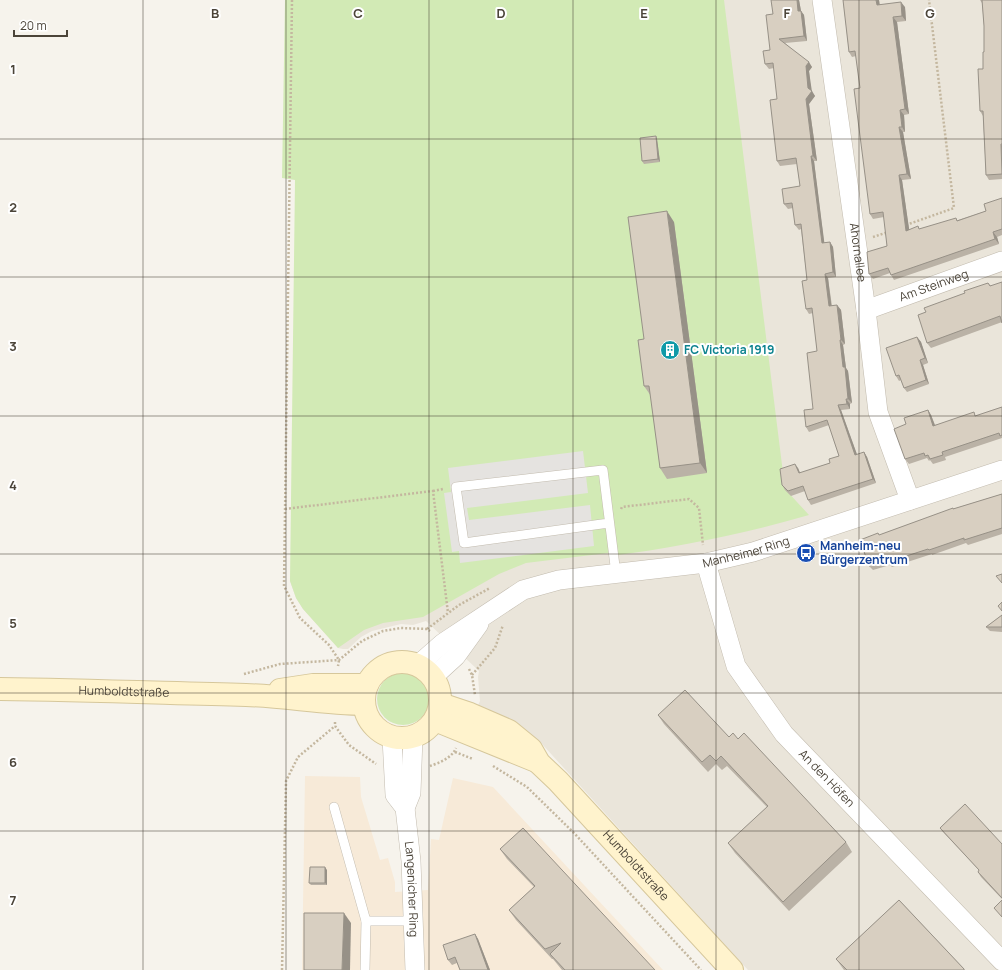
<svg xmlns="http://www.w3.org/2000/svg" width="1002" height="970" font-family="Manrope,sans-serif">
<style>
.residential{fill:#eae5da}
.commercial{fill:#f7ead8}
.green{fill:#d2eab5}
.parking{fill:#e5e3e0}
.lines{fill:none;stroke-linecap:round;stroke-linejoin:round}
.lane-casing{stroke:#c2bbae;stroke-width:10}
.street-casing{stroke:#c2bbae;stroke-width:20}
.secondary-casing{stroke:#d6c79b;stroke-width:24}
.path{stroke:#c4b79f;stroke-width:2.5;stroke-dasharray:2 2;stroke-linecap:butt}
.lane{stroke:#fff;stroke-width:9}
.street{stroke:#fff;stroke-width:19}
.secondary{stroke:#fff3cd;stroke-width:22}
.wall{fill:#bab2a6}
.shaded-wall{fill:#979187}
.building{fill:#d8cfc1;stroke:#979187}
.grid{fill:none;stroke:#4b4439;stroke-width:1;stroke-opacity:0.55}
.labels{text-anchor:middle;stroke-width:4;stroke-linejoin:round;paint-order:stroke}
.street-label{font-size:12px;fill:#4b4439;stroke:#fff}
.culture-label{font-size:12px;font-weight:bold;fill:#0d838f;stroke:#fff;text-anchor:start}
.transit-label{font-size:12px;font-weight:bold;fill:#164399;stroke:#fff;text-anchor:start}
.grid-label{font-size:13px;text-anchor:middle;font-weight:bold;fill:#4b4439;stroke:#fff;stroke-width:4;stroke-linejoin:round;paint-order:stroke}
</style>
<rect width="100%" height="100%" fill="#f6f3ec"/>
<path class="residential" d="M340 0H1002V970H748L542 744 529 734 476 710 480 701 478 677 479 671 426 621 413 625 401 624 372 631 361 637 348 649H343L338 648 303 609 296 598 290 581Z"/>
<path class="commercial" d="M305 776 360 777 361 797 380 860 388 858 395 882V892L428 890 431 839 439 840 453 778 493 787 663 970H302Z"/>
<g class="green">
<path d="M285 0H724L785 489 809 515C744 534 678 547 611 556L608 553 526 563 499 574 423 617 383 623 364 630 338 648 303 609 296 598 290 581 295 180 282 178Z"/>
<circle cx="403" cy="699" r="26"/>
</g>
<path class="parking" d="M583 451 588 493 467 508 469 520 590 505 594 546 460 563 459 551 452 552 444 493 451 492 448 468Z"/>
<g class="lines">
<g class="lane-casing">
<g id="lane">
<path d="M609 523 464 543 456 487 603 470 616 574"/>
<path d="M334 807 366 921"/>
<path d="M365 970 366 921H414"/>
</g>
</g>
<g class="street-casing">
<g id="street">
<path id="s1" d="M822 0 866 310 878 412 910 500"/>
<path id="s2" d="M866 310 1002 261"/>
<path id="s3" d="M706 563 736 666 784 734 1002 961"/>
<path id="s4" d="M418 665 443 643 523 590 559 580 706 563 753 552 1002 470"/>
<path d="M433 677 456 656 479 624"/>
<path id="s5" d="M392 738 395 795 405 808 411 861 415 970"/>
<path d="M405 808 411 793 413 737"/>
</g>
</g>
<g class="secondary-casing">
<g id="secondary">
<circle cx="402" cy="700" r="38"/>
<path id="s6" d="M0 689C82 690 164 693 246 695 285 696 324 704 364 704"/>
<path d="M280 690 313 685H367"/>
<path id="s7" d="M440 704 470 714 509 731 531 749 539 763 558 781 732 970"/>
<path d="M435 720 536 761"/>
</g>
</g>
<g class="path">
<path d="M292 0 284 586 300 618 329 645 339 660 338 666"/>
<path d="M906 225 954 208 929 0"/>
<path d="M873 237 888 232"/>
<path d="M433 491 443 489"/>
<path d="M285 509 433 491 448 613"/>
<path d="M621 509 622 507 689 499 699 508 703 545"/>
<path d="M427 629 459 605 490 588"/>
<path d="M469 669 472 675 475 695"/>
<path d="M244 674 280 664 339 660 362 641 383 631 401 628 427 629 430 631"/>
<path d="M472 675 495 648 503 625"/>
<path d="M335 722V726L349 745 376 764"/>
<path d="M455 752 473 759"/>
<path d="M430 766C439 763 452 758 456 748"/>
<path d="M493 766 527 787 574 833 701 970"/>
<path d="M282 970 286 781 298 757 335 726"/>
</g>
<use href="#lane" class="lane"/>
<use href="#street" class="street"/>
<use href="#secondary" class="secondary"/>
</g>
<g class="wall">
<path d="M771 0H799L801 11 804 15 807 41 785 43 812 67 809 71 810 82 811 91 815 96 809 104 817 161H814L824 243 830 242 833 247 836 277 828 278 832 306 837 305 841 310 845 344 843 345 846 368 848 371 852 403 850 404V409L841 410 857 455 864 452 867 457 876 483 811 505 808 500 805 491 791 496 785 490 782 485 798 468 800 473 830 463 839 456 829 425 809 432 806 427 813 409 817 351 813 313 809 314 806 309 807 280 801 229 799 230 795 225 793 208 788 209 784 204 800 186 797 164 780 166 777 161V99L774 68 769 69 765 64 770 50 773 14Z"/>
<path d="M843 0H879L880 5 905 7 906 21 897 22 909 114 904 115 905 132H903L911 179 902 180 909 230 920 229 958 220 986 211 1002 198V235L997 237 999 244 894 280 890 273 873 279 869 274 887 246 884 217 873 219 870 214 860 88 856 56 852 57 849 52Z"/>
<path d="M980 0H1002V179L989 180 986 175 983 116 980 111 984 52V26L982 3Z"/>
<path d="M656 136 657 139 660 162 644 164 642 161Z"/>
<path d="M674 222 707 473 667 479 660 468 651 396 644 386V339Z"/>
<path d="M988 283 991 286 1002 322 931 348 927 343 926 312Z"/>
<path d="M917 337 921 342 928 363 923 365 929 384 907 392 904 388 901 380 899 381 896 376Z"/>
<path d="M1002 407V438L945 457 946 460 933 464 930 460 929 461 927 458 909 464 905 459 906 424 928 410 931 415 935 425 976 416Z"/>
<path d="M1002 494V534L968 545 966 543 932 555V554L892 567 890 565 873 570 869 566 879 535 953 509Z"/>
<path d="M1002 615V632L990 631 986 627Z"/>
<path d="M658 715 738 739 846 842 852 852 789 911 735 853 728 843 767 807 727 766 722 770 716 764 708 772 664 724Z"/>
<path d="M940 828 1002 844V899L981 877 978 872 979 870 944 833Z"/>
<path d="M500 849 655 970H562L553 959H552L516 920 509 910 534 887 507 859Z"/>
<path d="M327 870V885H311L309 883Z"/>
<path d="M899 900 965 970H844L836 959Z"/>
<path d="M475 934 478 939 490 970H460L457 963 452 965 448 960Z"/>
</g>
<g class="shaded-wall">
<path d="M797 0H799L801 11 804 15 807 41 804 36 798 11Z"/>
<path d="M876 0H879L880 10 877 5Z"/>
<path d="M901 2 905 7 906 21 902 16Z"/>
<path d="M893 17 897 22 909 114 905 109Z"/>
<path d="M809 62 812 67 809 71 812 92V91L815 96 809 104 817 161 813 156 806 99V66Z"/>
<path d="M900 110 904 115 905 132 902 127Z"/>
<path d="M899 127 903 132 911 179 907 174Z"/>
<path d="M656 136 657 139 660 162 658 159Z"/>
<path d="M1001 144 1002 146V175V174Z"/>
<path d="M811 156 814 161 825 248 822 243Z"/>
<path d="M899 175 902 180 910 235 906 231Z"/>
<path d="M667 211 674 222 707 473 700 463Z"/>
<path d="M993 232 997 237 999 244 995 239Z"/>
<path d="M830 242 833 247 836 277 833 272Z"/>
<path d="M825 274 828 278 832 311 829 306Z"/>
<path d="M837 305 841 310 845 344 841 340Z"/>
<path d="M917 337 921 342 928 363 925 358Z"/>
<path d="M840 340 843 345 846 368 848 371 852 403 848 399 843 367Z"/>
<path d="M920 360 923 365 929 384 926 380Z"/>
<path d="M846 399 850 404V409L847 404Z"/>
<path d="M838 405 841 410 859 460 855 455Z"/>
<path d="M928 410 931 415 937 431 933 426Z"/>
<path d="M864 452 867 457 876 483 873 479Z"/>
<path d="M795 464 798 468 802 478 799 473Z"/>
<path d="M325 867 327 870V885L325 883Z"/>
<path d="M344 913 351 923 350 970H342Z"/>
<path d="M475 934 478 939 490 970H488Z"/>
</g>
<g class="building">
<path d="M771 0H797L798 11H801L804 36 779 39 809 62 806 66 808 88 812 91 806 99 813 156H811L822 243 830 242 833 272 825 274 829 306 837 305 841 340H840L843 367H845L848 399H846L847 404 838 405 855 455 864 452 873 479 808 500 803 486 788 491 782 485 780 469 795 464 799 473 830 463 829 459 839 456 827 420 806 427 804 410 813 409 807 353 817 351 812 308 806 309 802 281 807 280 801 224 795 225 792 203 784 204 782 189 800 186 796 158 777 161 770 100 777 99 773 63 765 64 763 51 770 50 766 15 773 14Z"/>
<path d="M843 0H876L877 5 901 2 902 16 893 17 905 109 900 110 902 127H899L907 174 899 175 906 231 918 226 919 229 956 218 957 221 986 211 984 204 1002 198V229L993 232 995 239 891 275 888 268 869 274 867 252 887 246 883 212 870 214 854 89 860 88 855 51 849 52Z"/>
<path d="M982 0H1002V144H1001L1002 174 986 175 983 111H980L978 69H983V52H984V26Z"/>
<path d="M656 136 658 159 642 161 640 138Z"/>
<path d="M667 211 700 463 660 468 649 386H644L638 340 644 339 628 217Z"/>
<path d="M1002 282V323L1000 316 927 343 918 315 926 312 924 308 965 293 964 291 988 283 990 286Z"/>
<path d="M917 337 925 358 920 360 926 380 904 388 899 375 896 376 886 348Z"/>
<path d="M1002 407V435L1000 436 999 433 942 452 943 455 930 459 928 455 925 456 924 453 905 459 894 429 906 424 904 418 928 410 933 426 974 412 975 416Z"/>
<path d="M1002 494V528L964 540V538L929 550 928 549 888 562 887 559 869 566 860 540 878 533 879 535 953 508V509Z"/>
<path d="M1002 574V583L996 576Z"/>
<path d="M1002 602V611L998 606Z"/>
<path d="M1002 615V627H986Z"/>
<path d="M685 690 729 737 733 733 738 739 744 733 846 842 783 902 728 843 768 806 721 756 716 761 710 755 702 762 658 715Z"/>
<path d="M965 804 1002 844V898L978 872 979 870 940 828Z"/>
<path d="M523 828 655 970H565L550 954 561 943 545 949 509 910 535 886 500 849Z"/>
<path d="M310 867H325V883H309Z"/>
<path d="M899 900 964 969V970H847L836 959Z"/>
<path d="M1002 900V917L994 908Z"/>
<path d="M304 913H344L342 970H304Z"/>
<path d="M475 934 488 970H460L455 957 448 960 443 945Z"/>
</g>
<path class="grid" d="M143 0V970M286 0V970M429 0V970M573 0V970M716 0V970M859 0V970M0 139H1002M0 277H1002M0 416H1002M0 554H1002M0 693H1002M0 831H1002"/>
<defs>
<g id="building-disc" transform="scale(1)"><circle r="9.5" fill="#0f9aa8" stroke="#fff"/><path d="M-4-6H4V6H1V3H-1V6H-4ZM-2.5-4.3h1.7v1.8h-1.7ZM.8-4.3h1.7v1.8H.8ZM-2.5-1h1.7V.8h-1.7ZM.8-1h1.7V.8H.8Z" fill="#fff"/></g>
<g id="bus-disc" transform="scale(1)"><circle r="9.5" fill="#1a4fb4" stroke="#fff"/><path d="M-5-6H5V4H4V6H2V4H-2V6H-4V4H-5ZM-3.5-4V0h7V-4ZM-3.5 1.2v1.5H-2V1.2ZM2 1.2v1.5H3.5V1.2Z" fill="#fff"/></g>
</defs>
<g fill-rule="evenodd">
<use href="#building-disc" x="670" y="350"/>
<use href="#bus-disc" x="806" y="553"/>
</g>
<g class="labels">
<g class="street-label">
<text dy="4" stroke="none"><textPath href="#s1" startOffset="255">Ahornallee</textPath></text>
<text dy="4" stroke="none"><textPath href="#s2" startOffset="72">Am Steinweg</textPath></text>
<text dy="4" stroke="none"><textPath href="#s4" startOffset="356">Manheimer Ring</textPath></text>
<text dy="4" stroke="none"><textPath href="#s6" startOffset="124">Humboldtstraße</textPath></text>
<text dy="4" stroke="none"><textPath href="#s3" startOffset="252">An den Höfen</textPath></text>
<text dy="4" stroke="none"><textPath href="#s7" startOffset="260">Humboldtstraße</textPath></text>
<text dy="4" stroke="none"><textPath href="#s5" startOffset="155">Langenicher Ring</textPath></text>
</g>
<g class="culture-label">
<text x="684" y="354">FC Victoria 1919</text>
</g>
<g class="transit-label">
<text x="820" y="550">Manheim-neu<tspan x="820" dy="14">Bürgerzentrum</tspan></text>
</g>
</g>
<g class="grid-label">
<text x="215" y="18">B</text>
<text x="358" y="18">C</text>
<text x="501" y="18">D</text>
<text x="644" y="18">E</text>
<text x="787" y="18">F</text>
<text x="930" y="18">G</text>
<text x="13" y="74">1</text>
<text x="13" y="212">2</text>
<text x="13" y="351">3</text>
<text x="13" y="490">4</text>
<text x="13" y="628">5</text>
<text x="13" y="767">6</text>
<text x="13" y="905">7</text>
</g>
<path d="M14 30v6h53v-6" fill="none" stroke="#4b4439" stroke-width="2"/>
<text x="20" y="30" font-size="12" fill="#4b4439" stroke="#ffffff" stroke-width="3" paint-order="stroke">20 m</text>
</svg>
